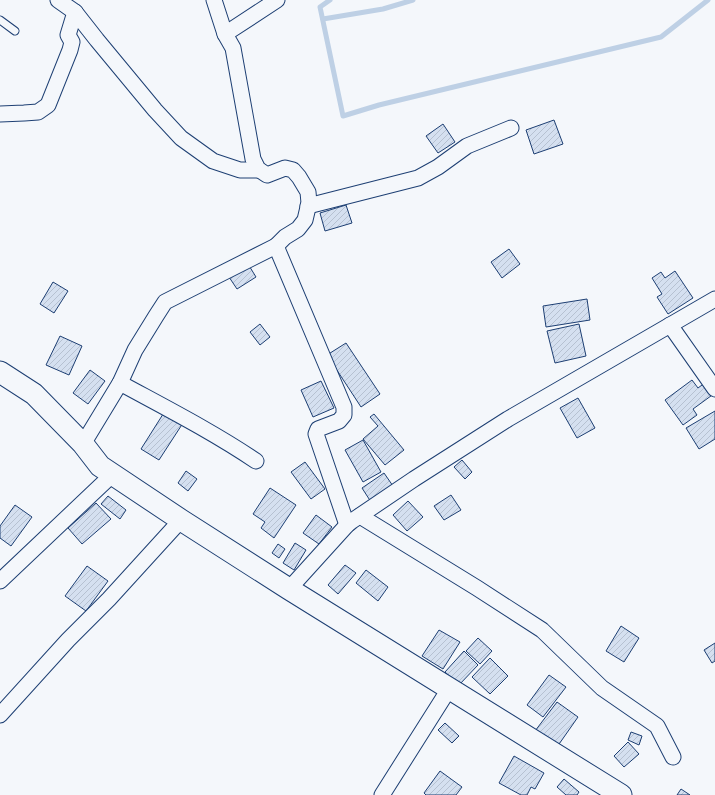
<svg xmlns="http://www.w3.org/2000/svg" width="715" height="795" font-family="Ubuntu,sans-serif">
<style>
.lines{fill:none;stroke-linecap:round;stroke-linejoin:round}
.stream{stroke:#bed0e5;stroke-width:5}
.building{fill:url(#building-hatch);stroke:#1d3f73}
.lane-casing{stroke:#1d3f73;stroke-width:9}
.street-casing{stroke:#1d3f73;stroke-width:17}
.secondary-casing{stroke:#1d3f73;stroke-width:23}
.lane{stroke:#f4f7fb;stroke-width:7}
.street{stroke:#f4f7fb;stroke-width:15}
.secondary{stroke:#f4f7fb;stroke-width:21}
</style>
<defs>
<pattern id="building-hatch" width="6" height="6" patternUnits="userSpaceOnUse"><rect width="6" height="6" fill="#d5e0f0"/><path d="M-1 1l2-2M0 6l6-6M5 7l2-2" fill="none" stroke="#b6c1d1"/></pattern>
</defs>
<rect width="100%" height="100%" fill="#f4f7fb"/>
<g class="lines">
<g class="stream">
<path d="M330 0 320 7 343 116 379 105 661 37 708 0"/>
<path d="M323 19 383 9 413 0"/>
</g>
</g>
<g class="building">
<path d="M554 120 563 144 534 154 526 130Z"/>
<path d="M443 124 455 142 438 153 426 136Z"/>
<path d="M346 205 352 223 325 231 320 213Z"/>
<path d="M509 249 520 264 502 278 491 262Z"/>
<path d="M248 264 256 277 237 289 229 277Z"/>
<path d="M675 271 693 298 668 314 657 297 662 294 652 278 661 272 665 278Z"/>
<path d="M53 282 68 291 54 313 40 304Z"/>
<path d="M587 299 590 320 546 327 543 306Z"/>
<path d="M260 324 270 337 260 345 250 332Z"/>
<path d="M579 324 586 356 555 363 547 331Z"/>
<path d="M60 336 82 346 69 375 46 365Z"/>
<path d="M346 343 380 394 361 407 327 355Z"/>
<path d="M90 370 105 381 88 404 73 393Z"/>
<path d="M692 380 698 388 706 382 715 393 693 409 697 415 683 425 665 400Z"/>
<path d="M321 381 334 408 313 417 301 390Z"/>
<path d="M578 398 595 428 577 438 560 408Z"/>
<path d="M165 411 183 423 159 460 141 449Z"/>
<path d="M715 411V439L699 449 686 428Z"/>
<path d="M374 414 404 450 385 465 363 439 378 426 370 417Z"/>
<path d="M363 440 381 472 363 482 345 450Z"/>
<path d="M462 460 472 472 465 479 454 467Z"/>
<path d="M305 462 325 489 311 499 291 472Z"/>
<path d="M186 471 197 479 188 491 178 483Z"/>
<path d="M384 473 393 486 371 502 362 488Z"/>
<path d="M270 488 296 505 274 538 261 528 265 522 253 514Z"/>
<path d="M451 495 461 510 444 520 434 506Z"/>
<path d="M108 496 126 510 120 519 101 504Z"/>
<path d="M408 501 423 517 407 531 393 515Z"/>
<path d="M96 503 111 519 82 544 68 528Z"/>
<path d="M15 505 32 517 11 546 0 538V526Z"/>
<path d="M316 515 332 527 319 544 303 533Z"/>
<path d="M295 543 306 550 294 570 283 563Z"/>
<path d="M278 544 285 549 279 558 272 553Z"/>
<path d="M345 565 356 573 338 594 328 585Z"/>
<path d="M87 566 108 581 86 611 65 596Z"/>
<path d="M366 570 388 587 378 601 356 583Z"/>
<path d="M621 626 639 638 624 662 606 651Z"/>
<path d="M439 630 460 642 443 669 422 656Z"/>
<path d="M478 638 492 651 480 664 466 651Z"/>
<path d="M715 643V661L712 663 704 650Z"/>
<path d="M464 651 478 665 459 685 445 672Z"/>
<path d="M490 658 508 676 490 694 472 677Z"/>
<path d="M549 675 566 687 543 717 527 705Z"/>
<path d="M557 702 578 717 557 747 535 731Z"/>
<path d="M445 723 459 736 452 743 438 730Z"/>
<path d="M631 732 642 736 639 745 628 740Z"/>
<path d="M628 742 639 754 624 767 614 756Z"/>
<path d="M514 756 544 773 535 789 531 787 527 795H521L499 783Z"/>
<path d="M440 771 462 787 456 795H426L424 793Z"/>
<path d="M564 779 579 792 577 795H566L557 787Z"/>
<path d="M681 789 690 795H677Z"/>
</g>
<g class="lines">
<g class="lane-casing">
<path id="lane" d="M0 20 15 31"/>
</g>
<g class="street-casing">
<g id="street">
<path d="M214 0 225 34 233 48 253 159 258 169 267 175 285 168 293 170 299 177 308 192 309 203 305 220 298 229 285 237 276 246 344 407V415L339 421 318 429 316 434 347 525"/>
<path d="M75 12 97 40 155 110 181 138 213 161 240 170H259"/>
<path d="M225 34 277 0"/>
<path d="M0 114 24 113 38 112 48 105 70 50 72 42 68 35 75 12 58 0"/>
<path d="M308 206 418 178 438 167 467 146 511 128"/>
<path d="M670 325 715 389"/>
<path d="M120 383C166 408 213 432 256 461"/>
<path d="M83 444 120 383 135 350 156 316 165 302 276 246"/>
<path d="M360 516 477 588 542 630 602 688 657 726 673 757"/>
<path d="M0 581 113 474"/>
<path d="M289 589 347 525 352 521 414 479 508 419 715 299"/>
<path d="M0 715 68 640 109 599 181 520"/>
<path d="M382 795 449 689"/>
</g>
</g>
<g class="secondary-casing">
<path id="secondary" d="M0 372 34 394 83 444 100 466 181 520 289 589 621 795"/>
</g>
<use href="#lane" class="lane"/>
<use href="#street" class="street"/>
<use href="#secondary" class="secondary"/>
</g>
</svg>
